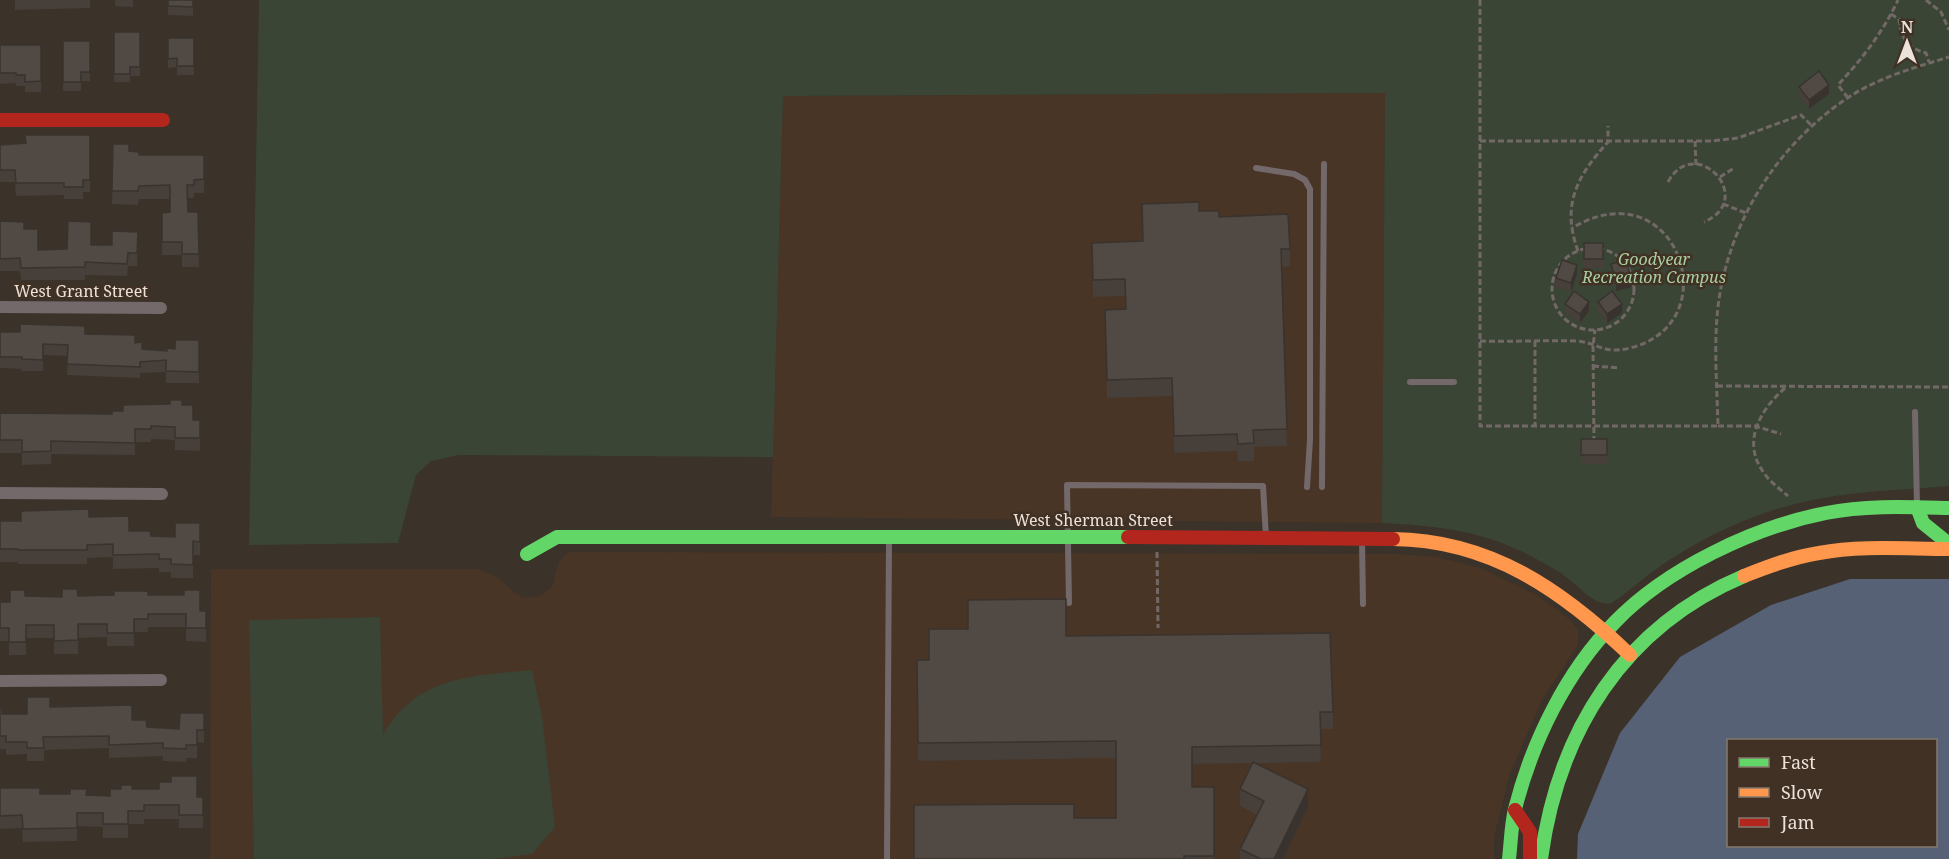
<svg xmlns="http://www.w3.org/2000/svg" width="1949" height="859" font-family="'Noto Serif',serif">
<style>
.built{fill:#493525}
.green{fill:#3a4536}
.water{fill:#566176;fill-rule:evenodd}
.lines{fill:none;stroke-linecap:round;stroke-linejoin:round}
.path{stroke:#726967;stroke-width:3;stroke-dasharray:6 3;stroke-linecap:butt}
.lane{stroke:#73686a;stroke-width:6}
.street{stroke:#73686a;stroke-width:12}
.fast{stroke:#63d668;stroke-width:14}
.slow{stroke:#ff974d;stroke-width:14}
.jam{stroke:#b3261e;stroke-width:14}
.wall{fill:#463f3a}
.shaded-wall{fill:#39332f}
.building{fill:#514943;stroke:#39332f;stroke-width:1.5}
.labels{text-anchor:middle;stroke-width:5;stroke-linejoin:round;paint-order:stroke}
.park-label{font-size:16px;font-style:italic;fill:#a9cea2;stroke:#413124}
.street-label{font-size:16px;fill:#ece2da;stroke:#413124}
</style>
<rect width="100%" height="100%" fill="#3b322a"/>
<g class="built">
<path d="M1385 93 1382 523 771 517 783 96Z"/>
<path d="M568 552 1398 554 1436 557 1481 568 1538 596 1568 618 1578 629V638L1577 646 1542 700 1509 776 1494 838V859H210L211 569H479L499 578 514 592 523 598 540 596 552 587 559 562Z"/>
</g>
<g class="green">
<path d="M259 0H1949V486C1900 490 1848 491 1799 503 1756 513 1712 533 1674 557 1653 570 1633 588 1612 603 1594 607 1579 586 1566 577 1557 570 1547 565 1538 560 1487 531 1439 526 1382 523L1385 93 783 96 773 457 459 455 431 461 416 475 398 543 249 545Z"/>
<path d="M380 617 383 735C417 676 471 676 532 670L542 717 555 827 532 854 494 859H254L249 620Z"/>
</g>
<path class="water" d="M1850 579H1949V859H1577L1578 834 1620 733 1680 657 1771 605ZM1936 740V846H1728V740Z"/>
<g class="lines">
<g class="path">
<path d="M1480 0V426H1718C1717 385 1713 340 1719 299 1732 215 1781 141 1852 95 1881 77 1916 67 1949 57"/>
<path d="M1926 0 1941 12 1949 30"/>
<path d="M1891 14 1899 19C1901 38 1907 48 1926 53L1929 62"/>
<path d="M1848 98 1838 85C1862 59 1883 32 1898 0"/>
<path d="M1480 141H1712L1738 138 1801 115 1811 125"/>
<path d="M1695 141 1696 165"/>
<path d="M1720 177 1734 168"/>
<path d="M1668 182C1695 132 1758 199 1704 222"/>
<path d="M1723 204 1746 213"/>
<circle cx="1593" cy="289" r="41"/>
<path d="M1578 251C1561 205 1577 176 1608 142V126"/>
<path d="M1480 341C1512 342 1544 340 1576 341 1597 342 1603 355 1630 348 1731 323 1676 166 1572 228"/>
<path d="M1535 341V427"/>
<path d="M1593 366 1620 368"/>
<path d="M1717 386 1949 387"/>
<path d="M1785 388C1760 410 1741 442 1764 473 1770 482 1780 489 1788 496"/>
<path d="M1718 426H1755L1781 434"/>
<path d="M1594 442 1593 346 1595 330"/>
<path d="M1157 552 1158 628"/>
</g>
<g class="lane">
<path d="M1256 168 1294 174 1305 180 1310 189V440L1307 487"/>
<path d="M1410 382H1454"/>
<path d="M1915 412 1917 505"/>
<path d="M1322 487 1324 164"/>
<path d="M1362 539 1363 604"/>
<path d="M1069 603 1067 485 1263 486 1266 537"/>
<path d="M887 859 889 539"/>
</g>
<g class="street">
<path d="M0 307 161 308"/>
<path d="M0 493 162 494"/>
<path d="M0 681 161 680"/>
</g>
<g class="fast">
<path d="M1917 507 1923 523 1949 544"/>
<path d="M527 554 557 537H1128"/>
<path d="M1509 859C1511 842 1511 826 1515 809 1532 742 1566 672 1615 622 1666 569 1754 527 1826 513 1867 505 1908 507 1949 508"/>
<path d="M1541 859C1558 732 1623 627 1744 576"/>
</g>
<g class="slow">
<path d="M1393 539C1490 540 1562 590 1630 655"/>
<path d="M1744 576C1769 566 1793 557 1819 553 1862 545 1906 549 1949 549"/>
</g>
<g class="jam">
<path d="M0 120H163"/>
<path d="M1128 537 1393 539"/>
<path d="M1515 810 1530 832V859"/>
</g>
</g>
<g class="wall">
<path d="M15 0H90V8L15 10Z"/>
<path d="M115 0H133V7L115 6Z"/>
<path d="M168 0H193V16L168 15Z"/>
<path d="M114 32H140V76H130V82H114Z"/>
<path d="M168 38H194V75H177V67L168 68Z"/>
<path d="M63 41H90V81H81V91H63Z"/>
<path d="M0 45H41V92H25V86H16V83L0 84Z"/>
<path d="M1799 87 1829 94 1809 109 1799 96Z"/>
<path d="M90 135V192H83V199H64V195L16 196 15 182H0V145L25 143Z"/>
<path d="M113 144 139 155H204V193H194V198H187L188 212H198L199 267H182V255H162V213L170 212V199H139L138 205 112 204Z"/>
<path d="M1142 204 1199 211 1219 217 1290 249V266L1282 267 1287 446 1254 447V461H1238L1237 451 1174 453 1172 396 1107 398 1105 310 1125 309V296L1093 297 1092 243 1143 241Z"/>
<path d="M0 221 24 229 38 250 67 249 91 245 138 244 137 266H128L127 276 85 275V280H21L20 271H0Z"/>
<rect x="1584" y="243" width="19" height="25"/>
<path d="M1611 264 1631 287 1616 291 1611 273Z"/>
<path d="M1577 274 1571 292 1556 287V278Z"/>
<path d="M1598 302 1622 313 1607 323 1598 311Z"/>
<path d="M1565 304 1589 311 1580 323 1565 313Z"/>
<path d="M0 332 85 334 135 343 142 349 167 351 199 340V383H166V372L140 373V378L67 375 68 356 43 355V371H22V369L0 368Z"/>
<path d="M182 405 193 420H200V451L175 450V440L151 439V442H135V455L51 454V464L22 465V453H0V413L112 414 123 411Z"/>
<rect x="1581" y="439" width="26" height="25"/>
<path d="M89 517 129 531 151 536 175 537 200 523V555H193V578H171V572H159V568L113 569V557L87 558V564H18V562H0V521Z"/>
<path d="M148 595 200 611H206V642L186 641V627H148V632H134V646H107V637L78 638V654H54V638H26V655H9V641H0V602H10L25 596 62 597Z"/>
<path d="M1066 636 1333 712V729H1320L1321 762 1254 763 1308 807 1283 859H1240V849L1257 815 1240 806V789L1252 763 1192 764V787H1214V859H914L1074 818H1116V758L918 761 917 660H929Z"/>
<path d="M0 707 2 714H27L50 707 132 720 147 727 179 729 204 713V743L197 742V758H186V762L163 761V756L109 758V748L44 750V761H27V754L6 755V749H0Z"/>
<path d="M0 788 40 794 110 796 132 789 203 797V828H179V819H144V824H128V838H103V827L77 826V841L23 842 22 828 0 829Z"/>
</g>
<g class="shaded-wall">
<path d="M1829 85V94L1809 109V100Z"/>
<path d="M1577 265V274L1571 292V283Z"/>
<path d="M1631 278V287L1616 291V282Z"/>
<path d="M1589 302V311L1580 323V314Z"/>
<path d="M1622 304V313L1607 323V314Z"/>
<path d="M1308 789V807L1283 859H1274Z"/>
</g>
<g class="building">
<path d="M168 0H193V7L168 6Z"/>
<path d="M114 32H140V67H130V74H114Z"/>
<path d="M168 38H194V66H177V58L168 59Z"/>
<path d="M63 41H90V72H81V82H63Z"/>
<path d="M0 45H41V81L25 82V75H16V73H0Z"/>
<path d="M1819 71 1829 85 1809 100 1799 87Z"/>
<path d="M25 135H90V180H83V187H64V183H16L15 170H0V145L26 143Z"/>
<path d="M113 144H129V151L139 152V155H204V179L194 180V185H187L188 212H198L199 254H182V242H162V213L170 212V185L139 186 138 191H112Z"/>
<path d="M1199 202V211H1219V217L1288 214 1290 249H1281L1287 429 1253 430 1254 443 1238 444 1237 434 1174 436 1172 378 1107 380 1105 310 1126 309 1125 279 1093 280 1092 243 1143 241 1142 204Z"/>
<path d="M0 221 24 222V229H38V250L67 249 68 221 91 222V245H112V231L138 232 137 253H128L127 264 85 262V267L21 268 20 258 0 259Z"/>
<rect x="1584" y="243" width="19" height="16"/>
<path d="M1562 260 1577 265 1571 283 1556 278Z"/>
<path d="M1626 260 1631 278 1616 282 1611 264Z"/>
<path d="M1574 291 1589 302 1580 314 1565 304Z"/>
<path d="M1612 291 1622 304 1607 314 1598 302Z"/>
<path d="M20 324 85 326V334L135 335V343L142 342V349L167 351V348L175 349V340H199V372L166 371V360L140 362V367L67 364 68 345 43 344V360L22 359V357H0V332H20Z"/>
<path d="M170 400H182V405H193V420H200V438H175V427L151 426V429H135V443L51 441V451L22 452V440H0V413L112 414V411H123V405L170 404Z"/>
<rect x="1581" y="439" width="26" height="16"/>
<path d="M89 509V517L129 516V531H150L151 536 175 537V523H200V542L193 541V565L171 564V559H159V554L113 555V544L87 545V550H18V549H0V521H21V511Z"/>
<path d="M62 589H77L78 596 114 595V591H148V595H184V590H200V611H206V628H186V614H148V619H134V633H107V624H78V640L54 641V625H26V642H9V628H0V602H10V590H25V596L62 597Z"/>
<path d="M1066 599V636L1330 633 1333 712H1320L1321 745 1192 747V787H1214V856H1184V859H914V805L1074 804V818H1116V741L918 743 917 660H929V629H968V600Z"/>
<path d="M27 697H50V707L132 705V720H146L147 727 179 729 180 713H204V730H197V745H186V749L163 748V743L109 745V736L43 737 44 748H27V742H6V736H0V707H2V714H27Z"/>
<path d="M1253 762 1308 789 1274 859H1261L1240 849 1264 801 1240 789Z"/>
<path d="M171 776H197V797H203V815H179V805H144V811H128V824H103V813H77V828L23 829 22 815 0 816V788H40V794H70V789H87L86 795 110 796V789H121V785H132V789H159V782H171Z"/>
</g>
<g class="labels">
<g class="park-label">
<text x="1654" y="265">Goodyear<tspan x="1654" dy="18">Recreation Campus</tspan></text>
</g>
<g class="street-label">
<text x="81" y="297">West Grant Street</text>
<text x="1093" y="526">West Sherman Street</text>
</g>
</g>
<rect x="1727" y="739" width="210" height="108" fill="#413124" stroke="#85786d" stroke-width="1.5"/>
<rect x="1739" y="758" width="30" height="9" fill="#63d668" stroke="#85786d" stroke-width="1.5"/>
<text x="1781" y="769" font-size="18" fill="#ece2da">Fast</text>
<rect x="1739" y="788" width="30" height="9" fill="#ff974d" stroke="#85786d" stroke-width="1.5"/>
<text x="1781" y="799" font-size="18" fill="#ece2da">Slow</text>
<rect x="1739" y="818" width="30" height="9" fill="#b3261e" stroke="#85786d" stroke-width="1.5"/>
<text x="1781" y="829" font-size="18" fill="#ece2da">Jam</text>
<g transform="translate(1907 42)" stroke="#413124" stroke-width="4.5" paint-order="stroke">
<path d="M0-4.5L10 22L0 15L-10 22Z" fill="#ece2da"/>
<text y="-9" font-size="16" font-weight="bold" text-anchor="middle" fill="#ece2da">N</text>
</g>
</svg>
